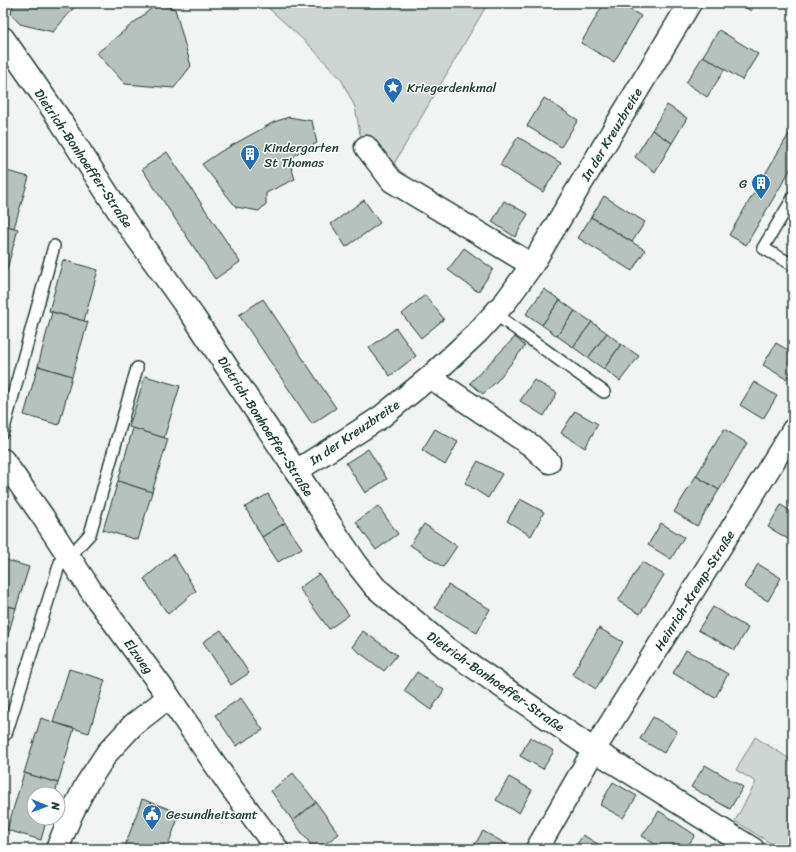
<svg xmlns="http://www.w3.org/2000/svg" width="796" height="852" font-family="Sriracha,sans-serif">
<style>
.green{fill:#ced5d3;stroke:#768984}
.building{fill:#b7c1bd;stroke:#1f3d34}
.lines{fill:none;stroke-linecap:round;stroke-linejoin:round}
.lane-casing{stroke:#1f3d34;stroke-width:14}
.street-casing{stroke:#1f3d34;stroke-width:25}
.secondary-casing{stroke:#1f3d34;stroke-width:25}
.lane{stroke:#fff;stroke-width:11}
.street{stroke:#fff;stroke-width:22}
.secondary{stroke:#fff;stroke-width:22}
.labels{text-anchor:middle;stroke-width:3;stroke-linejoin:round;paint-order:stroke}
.poi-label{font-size:13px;fill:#1f3d34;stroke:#fff;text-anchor:start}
.street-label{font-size:13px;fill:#1f3d34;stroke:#fff}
</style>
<rect width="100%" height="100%" fill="#f2f3f3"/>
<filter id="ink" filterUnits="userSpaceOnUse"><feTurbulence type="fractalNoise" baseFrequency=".025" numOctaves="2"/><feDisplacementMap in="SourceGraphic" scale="8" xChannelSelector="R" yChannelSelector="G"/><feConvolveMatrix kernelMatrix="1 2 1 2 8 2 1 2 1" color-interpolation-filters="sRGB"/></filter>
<g filter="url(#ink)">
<g class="green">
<path d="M263 3H488L391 169 364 155 355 107 341 79 310 46Z"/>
<path d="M755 737 793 761V849H780L735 821 756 782 736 770Z"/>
</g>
<g class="building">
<path d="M13 3H78L53 32 20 24 11 14Z"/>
<path d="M158 3 175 9 191 66 174 88 125 84 97 53Z"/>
<path d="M604 3H619L641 16 614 62 581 43Z"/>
<path d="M739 3H756L751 11Z"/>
<path d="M719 30 758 54 742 80 703 56Z"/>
<path d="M703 56 725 69 707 97 686 83Z"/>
<path d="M544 98 578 120 561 147 527 126Z"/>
<path d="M667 105 687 118 672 143 652 130Z"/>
<path d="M289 117 312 121 317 143 300 151 289 161 295 179 266 193V204L259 211 236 207 202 164 220 152 274 122Z"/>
<path d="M793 127V165L746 245 729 235Z"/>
<path d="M652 130 672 143 655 172 635 157Z"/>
<path d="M518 137 561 163 543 192 500 165Z"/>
<path d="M167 152 240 262 215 279 142 169Z"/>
<path d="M3 170 29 177 14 228 3 225Z"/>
<path d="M604 196 645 222 632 242 591 217Z"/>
<path d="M364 200 380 223 346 247 331 224Z"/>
<path d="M504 201 528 214 515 237 492 222Z"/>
<path d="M591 217 645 250 632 271 578 238Z"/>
<path d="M3 225 18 229 4 280H3Z"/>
<path d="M464 248 493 269 478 292 448 270Z"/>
<path d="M63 260 98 270 84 321 49 311Z"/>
<path d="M544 289 560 300 542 325 526 314Z"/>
<path d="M425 295 444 319 421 338 402 314Z"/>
<path d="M263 299 336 408 312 424 239 315Z"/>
<path d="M560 300 575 311 557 336 542 325Z"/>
<path d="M575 311 592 322 573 347 557 336Z"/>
<path d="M52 312 88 322 72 376 38 366Z"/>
<path d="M592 322 607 333 588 358 573 347Z"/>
<path d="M396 328 416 356 390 376 369 348Z"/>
<path d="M607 333 621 344 604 369 588 358Z"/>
<path d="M515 337 525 346 497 381 483 394 470 383Z"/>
<path d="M776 343 793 353V367L786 379 763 365Z"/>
<path d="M621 344 639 356 620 381 604 369Z"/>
<path d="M38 366 72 376 59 425 24 415Z"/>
<path d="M145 376 180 386 164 438 129 427Z"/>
<path d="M534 380 557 393 544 416 520 401Z"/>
<path d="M754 382 777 396 763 419 740 405Z"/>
<path d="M575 411 598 424 585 448 561 433Z"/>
<path d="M133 428 168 439 152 492 118 481Z"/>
<path d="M435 429 458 442 445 465 422 450Z"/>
<path d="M724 429 747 443 719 490 696 476Z"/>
<path d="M368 449 387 479 365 493 346 463Z"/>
<path d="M478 461 502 474 488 498 465 483Z"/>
<path d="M696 476 719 490 697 526 674 512Z"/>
<path d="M118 481 152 492 138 540 103 530Z"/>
<path d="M268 494 285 523 262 537 245 507Z"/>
<path d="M520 499 544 512 531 536 507 521Z"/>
<path d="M781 505 793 513V542L768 527Z"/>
<path d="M378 506 398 534 376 550 356 522Z"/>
<path d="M285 523 302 548 278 562 262 537Z"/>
<path d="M661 523 684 537 671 559 648 545Z"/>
<path d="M424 524 457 546 443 567 410 545Z"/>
<path d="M173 554 196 591 168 614 144 579Z"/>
<path d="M3 559 29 567 16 608 3 605Z"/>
<path d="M642 562 664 575 640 614 618 601Z"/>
<path d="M758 564 781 578 768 601 744 587Z"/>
<path d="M319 574 349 615 329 629 299 588Z"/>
<path d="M448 585 490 609 477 633 435 608Z"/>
<path d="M3 605 16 608 10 628 3 626Z"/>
<path d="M713 607 748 628 735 650 698 630Z"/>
<path d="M3 626 10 628 5 647H3Z"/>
<path d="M599 628 623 642 596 689 572 674Z"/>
<path d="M221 630 249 673 231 685 203 642Z"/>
<path d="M363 631 397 655 384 671 352 647Z"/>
<path d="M686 650 728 674 715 698 673 673Z"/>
<path d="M69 669 105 680 89 733 53 722Z"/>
<path d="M417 672 444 690 431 710 404 691Z"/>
<path d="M241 698 263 730 236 746 215 715Z"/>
<path d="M653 717 677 731 664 753 640 739Z"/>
<path d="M41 718 74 729 58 783 24 773Z"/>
<path d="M530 737 554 751 543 769 520 756Z"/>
<path d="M705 765 743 787 730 809 691 787Z"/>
<path d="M24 773 58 783 55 794H34V818H47L41 840 7 830Z"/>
<path d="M293 773 316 802 293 821 271 791Z"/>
<path d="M509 777 532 790 519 813 496 800Z"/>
<path d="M613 782 637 796 623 818 600 805Z"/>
<path d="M142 799 180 813 167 848 171 849H124Z"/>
<path d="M316 802 339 834 318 849H314L293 821Z"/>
<path d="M659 811 695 835 686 849H662L642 836Z"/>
<path d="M483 831 506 844 503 849H472Z"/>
<path d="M583 835 606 849H574Z"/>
<path d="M713 843 724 849H709Z"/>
</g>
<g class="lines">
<g class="lane-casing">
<g id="lane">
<path d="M793 198 763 248 793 265"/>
<path d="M495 314 604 392"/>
<path d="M3 432 54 246"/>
<path d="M69 557 90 534 137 368"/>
<path d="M6 734 64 550"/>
</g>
</g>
<g class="street-casing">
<g id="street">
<path d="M3 38 58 117 125 221 193 316 296 471 339 538 356 563 375 587 446 648 594 750 753 849"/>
<path d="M366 147 392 181 532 265"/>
<path d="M430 377 532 446 549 462"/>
<path d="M296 471 350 437 381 417 430 377 477 333 506 301 532 265 690 3"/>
<path d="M57 849 71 815 86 785 107 753 133 725 169 697"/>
<path d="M537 849 594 750 793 430"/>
</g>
</g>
<g class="secondary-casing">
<path id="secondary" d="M3 460 43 517 94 595 169 697 230 786 277 849"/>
</g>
<use href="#lane" class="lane"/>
<use href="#street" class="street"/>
<use href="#secondary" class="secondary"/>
</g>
</g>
<defs>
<g id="sight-pin" transform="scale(1)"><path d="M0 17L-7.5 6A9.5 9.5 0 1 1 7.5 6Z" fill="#1f6fb2" stroke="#fff"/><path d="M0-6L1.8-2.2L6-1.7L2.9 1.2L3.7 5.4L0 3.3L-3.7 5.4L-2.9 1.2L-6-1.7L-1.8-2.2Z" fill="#fff"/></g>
<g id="building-pin" transform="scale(1)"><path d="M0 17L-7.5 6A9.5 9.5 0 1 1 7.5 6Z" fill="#1f6fb2" stroke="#fff"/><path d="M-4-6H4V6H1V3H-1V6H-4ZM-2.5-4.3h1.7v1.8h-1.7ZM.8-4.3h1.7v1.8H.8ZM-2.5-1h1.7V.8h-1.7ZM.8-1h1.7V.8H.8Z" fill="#fff"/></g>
<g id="civic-pin" transform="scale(1)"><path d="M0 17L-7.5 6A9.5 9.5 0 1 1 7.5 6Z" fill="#1f6fb2" stroke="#fff"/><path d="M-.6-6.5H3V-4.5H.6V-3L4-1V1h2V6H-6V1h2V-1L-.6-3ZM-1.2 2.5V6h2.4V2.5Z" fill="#fff"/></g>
</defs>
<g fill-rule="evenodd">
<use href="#sight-pin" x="393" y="87"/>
<use href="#building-pin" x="250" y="154"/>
<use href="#building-pin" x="761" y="183"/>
<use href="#civic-pin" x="152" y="814"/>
</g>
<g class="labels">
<g class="poi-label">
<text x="407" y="92">Kriegerdenkmal</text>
<text x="264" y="152">Kindergarten<tspan x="264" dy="15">St Thomas</tspan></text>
<text x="747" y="188" text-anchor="end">G</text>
<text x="166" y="819">Gesundheitsamt</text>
</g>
<g class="street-label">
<text transform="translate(611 134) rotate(-59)" y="5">In der Kreuzbreite</text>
<text transform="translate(84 158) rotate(56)" y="5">Dietrich-Bonhoeffer-Straße</text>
<text transform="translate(266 426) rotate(57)" y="5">Dietrich-Bonhoeffer-Straße</text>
<text transform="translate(354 432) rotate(-34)" y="5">In der Kreuzbreite</text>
<text transform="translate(694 590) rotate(-58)" y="5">Heinrich-Kremp-Straße</text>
<text transform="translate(139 656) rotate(54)" y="5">Elzweg</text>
<text transform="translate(496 681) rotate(35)" y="5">Dietrich-Bonhoeffer-Straße</text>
</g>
</g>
<rect width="796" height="852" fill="none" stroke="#fff" stroke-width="16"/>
<rect x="8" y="8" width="780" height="836" fill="none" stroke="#1f3d34" stroke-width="1.5" filter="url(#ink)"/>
<g transform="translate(46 806) rotate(91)"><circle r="19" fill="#ffffff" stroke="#a5b1ae"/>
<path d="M0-3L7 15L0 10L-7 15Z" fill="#1f6fb2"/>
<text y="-6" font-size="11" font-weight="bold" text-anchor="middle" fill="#1f3d34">N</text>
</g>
</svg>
